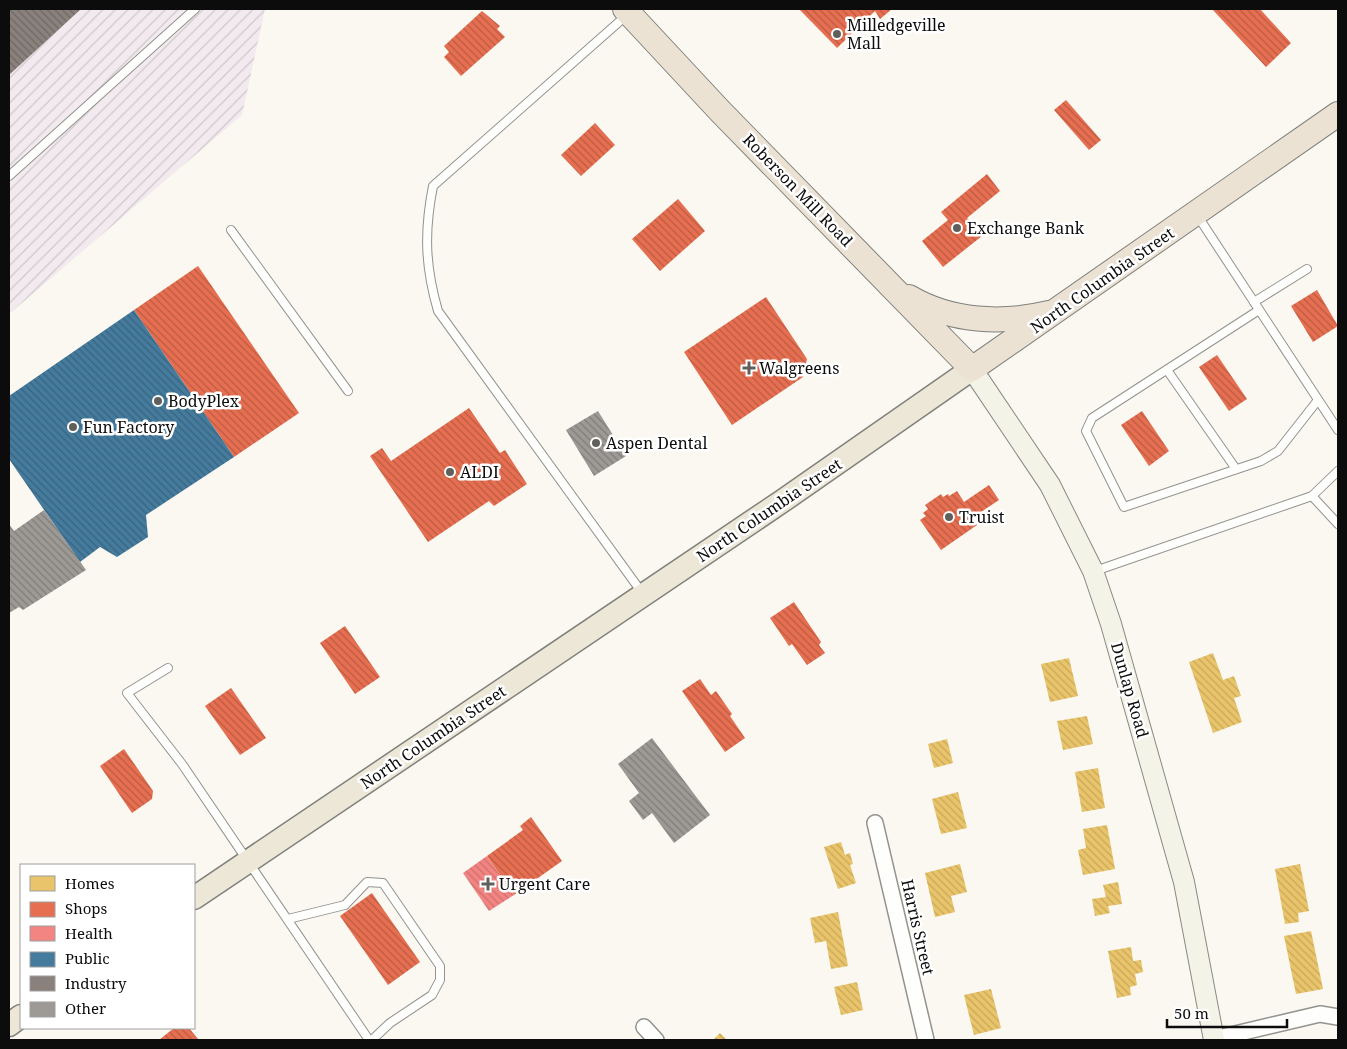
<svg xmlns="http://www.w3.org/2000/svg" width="1347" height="1049" font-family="'Noto Serif',serif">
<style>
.industrial{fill:url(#industrial-furrows)}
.homes{fill:url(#homes-back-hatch)}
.shops{fill:url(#shops-back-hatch)}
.health{fill:url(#health-back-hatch)}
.public{fill:url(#public-back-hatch)}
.industry{fill:url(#industry-back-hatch)}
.building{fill:url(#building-back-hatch)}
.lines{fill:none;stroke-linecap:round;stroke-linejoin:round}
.service-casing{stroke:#93928f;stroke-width:10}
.minor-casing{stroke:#93928f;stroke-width:18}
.secondary-casing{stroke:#8a8985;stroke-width:22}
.primary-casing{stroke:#80807c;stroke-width:25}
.trunk-casing{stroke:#80807c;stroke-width:26}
.service{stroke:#fefefd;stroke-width:8}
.minor{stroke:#fefefd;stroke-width:15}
.secondary{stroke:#f4f3e8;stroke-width:20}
.primary{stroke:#ece7d6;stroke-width:22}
.trunk{stroke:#ebe2d4;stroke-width:24}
.poi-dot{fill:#5f5f5c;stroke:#fff;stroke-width:2}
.labels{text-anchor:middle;stroke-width:5;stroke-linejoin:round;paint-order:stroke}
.poi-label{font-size:16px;fill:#0c0c0c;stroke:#fff;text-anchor:start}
.street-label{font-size:16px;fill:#0c0c0c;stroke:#fff}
</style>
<defs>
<pattern id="industrial-furrows" width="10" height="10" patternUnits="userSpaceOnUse" patternTransform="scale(1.25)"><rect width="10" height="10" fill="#f2eaee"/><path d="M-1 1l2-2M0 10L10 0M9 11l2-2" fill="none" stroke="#cec8cb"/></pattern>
<pattern id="homes-back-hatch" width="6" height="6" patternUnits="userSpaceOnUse" patternTransform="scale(1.25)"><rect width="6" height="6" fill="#e9c46a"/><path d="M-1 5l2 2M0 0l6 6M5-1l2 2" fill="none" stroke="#c7a75b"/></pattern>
<pattern id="shops-back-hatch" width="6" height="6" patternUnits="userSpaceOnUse" patternTransform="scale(1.25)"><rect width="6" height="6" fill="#e76f51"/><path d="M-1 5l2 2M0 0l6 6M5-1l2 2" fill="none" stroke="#ba5a42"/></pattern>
<pattern id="health-back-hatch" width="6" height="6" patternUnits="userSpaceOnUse" patternTransform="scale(1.25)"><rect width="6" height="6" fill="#f28482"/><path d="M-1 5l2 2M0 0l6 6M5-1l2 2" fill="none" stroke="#ce716f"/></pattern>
<pattern id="public-back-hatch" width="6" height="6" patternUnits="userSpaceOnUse" patternTransform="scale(1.25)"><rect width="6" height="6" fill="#457b9d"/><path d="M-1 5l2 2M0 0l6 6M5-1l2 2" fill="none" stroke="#38637e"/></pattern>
<pattern id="industry-back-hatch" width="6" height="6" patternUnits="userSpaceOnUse" patternTransform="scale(1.25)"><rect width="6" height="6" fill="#8a817c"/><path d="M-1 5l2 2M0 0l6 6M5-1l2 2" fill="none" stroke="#6f6864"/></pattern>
<pattern id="building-back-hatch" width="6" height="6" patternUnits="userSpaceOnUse" patternTransform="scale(1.25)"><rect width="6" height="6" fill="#9d9a96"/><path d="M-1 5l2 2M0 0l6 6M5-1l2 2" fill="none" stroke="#7e7c79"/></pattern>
</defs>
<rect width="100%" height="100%" fill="#faf8f0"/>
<path class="industrial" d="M9 9H265L242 115 9 314Z"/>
<g class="homes">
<path d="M1213 653 1223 680 1234 676 1241 696 1234 698 1242 722 1213 733 1189 662Z"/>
<path d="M1069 658 1078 696 1050 702 1041 664Z"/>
<path d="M1087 716 1093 744 1063 750 1057 721Z"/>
<path d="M947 739 953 763 934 768 928 744Z"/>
<path d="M1098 768 1105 808 1082 812 1075 772Z"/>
<path d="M958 792 967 828 941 834 932 799Z"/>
<path d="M1107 825 1115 869 1083 875 1078 850 1086 848 1083 829Z"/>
<path d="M841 842 845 855 850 853 853 864 850 865 856 883 838 889 824 847Z"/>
<path d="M960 864 967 892 951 896 955 912 935 917 925 873Z"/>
<path d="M1300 864 1309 911 1298 913 1299 922 1285 924 1275 869Z"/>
<path d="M1118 882 1122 904 1108 906 1110 913 1095 916 1092 899 1106 897 1103 885Z"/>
<path d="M838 912 848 966 831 969 826 941 815 943 810 918Z"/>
<path d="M1311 931 1323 989 1296 994 1284 936Z"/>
<path d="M1131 947 1133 961 1141 960 1143 972 1135 974 1137 985 1130 987 1131 995 1117 998 1108 951Z"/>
<path d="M857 982 863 1010 841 1015 834 987Z"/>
<path d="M991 989 1001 1028 974 1035 964 995Z"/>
<path d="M720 1033 727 1040H713Z"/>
</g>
<g class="shops">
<path d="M799 9H892L880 19 875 11 837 48Z"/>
<path d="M1212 9H1260L1291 43 1266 67Z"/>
<path d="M482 11 500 26 497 29 505 37 461 76 444 57 449 52 444 46Z"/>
<path d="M1066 100 1101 140 1089 150 1054 110Z"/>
<path d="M595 123 615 145 581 176 561 155Z"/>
<path d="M987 174 1000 191 967 218 982 236 943 267 922 241 948 220 941 212Z"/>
<path d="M678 199 705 231 660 271 632 239Z"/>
<path d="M198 266 299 413 234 457 134 310Z"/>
<path d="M1317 290 1338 326 1313 342 1291 306Z"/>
<path d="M766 297 807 359 803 377 732 425 684 352Z"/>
<path d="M1217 355 1247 399 1229 411 1199 367Z"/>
<path d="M469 408 500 453 505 450 527 484 494 506 489 501 428 542 370 456 382 448 391 461Z"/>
<path d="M1142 411 1169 451 1149 466 1121 425Z"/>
<path d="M989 485 999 500 972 518 977 525 941 550 920 520 926 516 923 513 928 509 925 505 941 494 943 497 948 494 949 496 957 491 964 502Z"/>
<path d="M794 602 821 642 819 645 825 653 807 665 792 644 789 646 770 618Z"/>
<path d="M345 626 380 677 355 694 320 643Z"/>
<path d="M700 679 711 695 716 691 732 714 730 716 745 738 725 752 682 691Z"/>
<path d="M231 688 266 738 240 755 205 706Z"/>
<path d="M124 749 153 791 152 799 132 813 100 766Z"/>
<path d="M531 817 562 861 514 895 487 856 523 830 520 826Z"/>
<path d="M372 893 420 962 388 985 340 916Z"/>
<path d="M174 1028H189L198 1039 159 1040Z"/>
</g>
<path class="health" d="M487 856 514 895 489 911 463 873Z"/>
<path class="public" d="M134 310 234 457 146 515 148 537 117 557 100 547 80 562 9 459V396Z"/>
<path class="industry" d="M9 9H81L9 75Z"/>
<g class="building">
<path d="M598 411 626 456 594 476 566 430Z"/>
<path d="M44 510 86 570 23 610 19 607 9 613V524L14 531Z"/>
<path d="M652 738 710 815 674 843 652 813 643 820 629 801 639 793 618 764Z"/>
</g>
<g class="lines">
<g class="service-casing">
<g id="service">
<path d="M628 14 433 186C424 232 425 266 438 311L643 594"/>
<path d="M9 176 195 9"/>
<path d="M1197 215 1338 430"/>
<path d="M231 230 348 391"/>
<path d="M1254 302 1307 269"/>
<path d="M1259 310 1092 418 1086 431 1124 507 1261 461 1278 451 1318 400"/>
<path d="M1167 370 1236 469"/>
<path d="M1312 496 1338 471"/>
<path d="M1095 571 1312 496 1338 524"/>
<path d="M168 668 127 693 182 764 369 1040"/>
<path d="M288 919 345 905 367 882 383 883 440 966V980L432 995 390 1023 372 1040"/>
</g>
</g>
<g class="minor-casing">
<g id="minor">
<path d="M875 823 926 1040"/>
<path d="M644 1027 656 1040"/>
<path d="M1214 1039 1320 1014 1338 1017"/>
</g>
</g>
<g class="secondary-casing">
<path id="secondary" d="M972 369 1050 485 1093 571 1111 624 1184 882 1214 1040"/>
</g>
<g class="primary-casing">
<g id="primary">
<path d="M194 898 781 502 972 369"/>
<path d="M9 1025 21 1016"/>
</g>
</g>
<g class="trunk-casing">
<g id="trunk">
<path d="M625 9 720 111 972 369 1338 114"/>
<path d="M909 297C951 322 1003 324 1049 313"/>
</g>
</g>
<use href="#service" class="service"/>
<use href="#minor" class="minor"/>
<use href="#secondary" class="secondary"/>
<use href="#primary" class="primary"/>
<use href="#trunk" class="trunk"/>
</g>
<g class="poi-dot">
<circle cx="837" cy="34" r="5"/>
<circle cx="957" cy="228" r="5"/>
<path d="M746.5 360.5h5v5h5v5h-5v5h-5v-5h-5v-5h5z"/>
<circle cx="158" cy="401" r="5"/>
<circle cx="73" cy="427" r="5"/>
<circle cx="596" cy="443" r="5"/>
<circle cx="450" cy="472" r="5"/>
<circle cx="949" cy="517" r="5"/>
<path d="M485.5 876.5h5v5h5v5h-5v5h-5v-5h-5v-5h5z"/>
</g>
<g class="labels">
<g class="poi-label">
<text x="847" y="31">Milledgeville<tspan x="847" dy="18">Mall</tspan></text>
<text x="967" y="234">Exchange Bank</text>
<text x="759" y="374">Walgreens</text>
<text x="168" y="407">BodyPlex</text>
<text x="83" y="433">Fun Factory</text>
<text x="606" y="449">Aspen Dental</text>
<text x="460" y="478">ALDI</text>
<text x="959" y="523">Truist</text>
<text x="499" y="890">Urgent Care</text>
</g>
<g class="street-label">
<text transform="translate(798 190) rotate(46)" y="6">Roberson Mill Road</text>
<text transform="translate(1102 280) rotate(-35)" y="6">North Columbia Street</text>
<text transform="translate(769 510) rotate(-34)" y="6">North Columbia Street</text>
<text transform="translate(1130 690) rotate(74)" y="6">Dunlap Road</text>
<text transform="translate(433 737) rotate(-34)" y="6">North Columbia Street</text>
<text transform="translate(918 927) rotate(77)" y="6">Harris Street</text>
</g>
</g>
<rect width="1347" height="1049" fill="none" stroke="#0c0c0c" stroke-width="20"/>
<rect x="20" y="864" width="175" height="165" fill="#ffffff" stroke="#9e9e9e"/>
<rect x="30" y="876" width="25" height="15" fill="#e9c46a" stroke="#9e9e9e"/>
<text x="65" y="889" font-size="15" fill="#0c0c0c">Homes</text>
<rect x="30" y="902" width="25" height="15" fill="#e76f51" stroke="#9e9e9e"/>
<text x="65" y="914" font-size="15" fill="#0c0c0c">Shops</text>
<rect x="30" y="926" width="25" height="15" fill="#f28482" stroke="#9e9e9e"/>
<text x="65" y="939" font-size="15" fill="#0c0c0c">Health</text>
<rect x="30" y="952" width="25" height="15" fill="#457b9d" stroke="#9e9e9e"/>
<text x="65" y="964" font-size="15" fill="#0c0c0c">Public</text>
<rect x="30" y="976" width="25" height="15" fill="#8a817c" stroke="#9e9e9e"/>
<text x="65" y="989" font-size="15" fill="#0c0c0c">Industry</text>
<rect x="30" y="1002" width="25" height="15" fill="#9d9a96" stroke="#9e9e9e"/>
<text x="65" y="1014" font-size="15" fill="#0c0c0c">Other</text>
<path d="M1167 1019v8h120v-8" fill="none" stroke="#0c0c0c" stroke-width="2.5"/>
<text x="1174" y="1019" font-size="15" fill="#0c0c0c" stroke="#ffffff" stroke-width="4" paint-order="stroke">50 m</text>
</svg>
